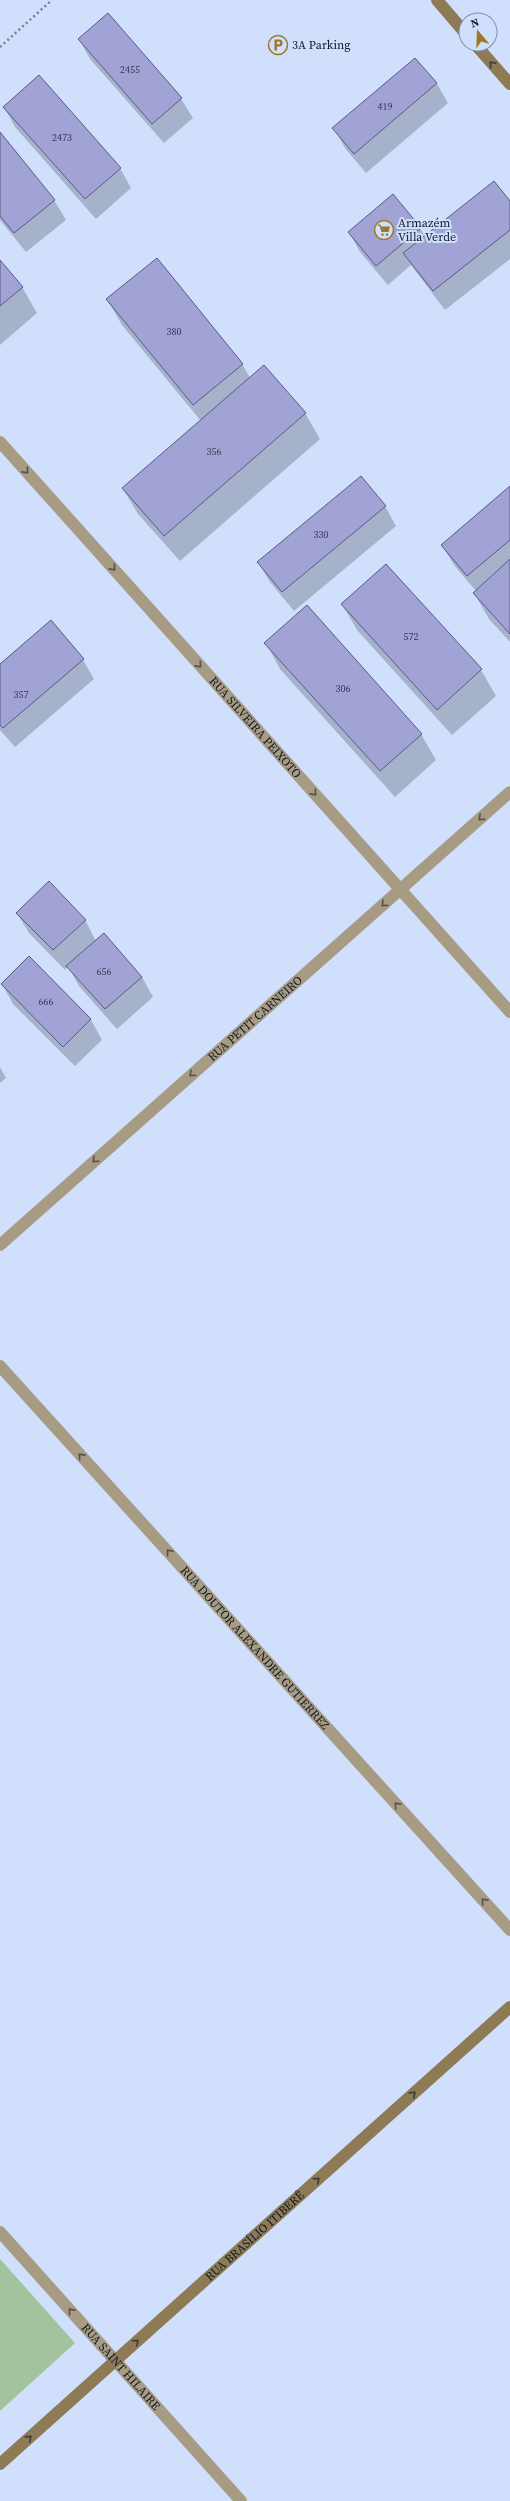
<svg xmlns="http://www.w3.org/2000/svg" width="510" height="2501" font-family="'Source Serif 4',serif">
<style>
.green{fill:#a1c49e}
.shadow{fill:#0003}
.building{fill:#a1a3d5;stroke:#5a5a88}
.lines{fill:none;stroke-linecap:round;stroke-linejoin:round}
.path{stroke:#738097;stroke-width:2.5;stroke-dasharray:2 3;stroke-linecap:butt}
.minor{stroke:#a89b83;stroke-width:12}
.secondary{stroke:#8e7b56;stroke-width:12}
.oneway{stroke:#3b3b39}
.oneway2{stroke:#545352}
.labels{text-anchor:middle;stroke-width:4;stroke-linejoin:round;paint-order:stroke}
.number-label{font-size:10px;fill:#343b54}
.poi-label{font-size:12px;fill:#0f1829;stroke:#cfdffc;text-anchor:start}
.street-label{font-size:12px;fill:#0f1829;stroke:#cfdffc}
</style>
<rect width="100%" height="100%" fill="#cfdffc"/>
<path class="green" d="M0 2259 75 2343 0 2411Z"/>
<g class="shadow">
<path d="M108 14 181 99 193 118 164 143 90 59 79 39Z"/>
<path d="M415 59 437 84 448 103 366 173 345 148 334 128Z"/>
<path d="M4 107 120 168 131 188 96 219 15 127Z"/>
<path d="M0 134 54 200 66 220 26 252 0 220Z"/>
<path d="M510 202V259L445 310 411 265 388 285 360 252 349 232 420 228 425 237Z"/>
<path d="M0 261 22 287 37 313 0 345Z"/>
<path d="M107 299 242 364 250 378 305 413 320 439 180 561 138 514 123 489 201 421 122 325Z"/>
<path d="M510 487V642L489 619 474 593 476 591 454 565 442 545Z"/>
<path d="M385 506 396 526 294 611 270 582 258 562Z"/>
<path d="M386 565 481 670 496 696 452 735 357 630 342 604Z"/>
<path d="M266 643 421 734 436 760 395 797 280 669Z"/>
<path d="M83 660 94 679 15 747 0 730V665Z"/>
<path d="M17 913 85 920 96 941 142 977 153 997 117 1029 79 986 68 966 65 970 29 933Z"/>
<path d="M29 957 91 1020 102 1040 75 1066 13 1004 2 984Z"/>
<path d="M0 1067 6 1078 0 1083Z"/>
</g>
<g class="building">
<path d="M108 13 182 98 152 124 78 39Z"/>
<path d="M415 58 437 83 354 154 332 128Z"/>
<path d="M39 75 121 168 85 199 3 107Z"/>
<path d="M0 132 55 200 14 233 0 216Z"/>
<path d="M494 181 510 201V230L433 291 403 253Z"/>
<path d="M393 194 421 228 376 266 348 232Z"/>
<path d="M157 258 243 364 193 405 106 299Z"/>
<path d="M0 260 23 287 0 306Z"/>
<path d="M264 365 306 413 164 536 122 488Z"/>
<path d="M361 476 386 506 282 592 257 562Z"/>
<path d="M510 486V540L467 576 441 545Z"/>
<path d="M510 559V634L473 593Z"/>
<path d="M386 564 482 669 437 710 341 604Z"/>
<path d="M307 605 422 734 380 771 264 643Z"/>
<path d="M51 620 84 659 3 728 0 725V664Z"/>
<path d="M49 881 86 920 53 950 16 913Z"/>
<path d="M104 933 142 977 105 1009 66 966Z"/>
<path d="M29 956 91 1019 63 1047 1 984Z"/>
</g>
<g class="lines">
<path class="path" d="M0 47 52 0"/>
<g class="minor">
<path id="s1" d="M0 442 510 1012"/>
<path id="s2" d="M0 1245 510 792"/>
<path id="s3" d="M0 1366 510 1930"/>
<path id="s4" d="M0 2232 241 2501"/>
</g>
<g class="secondary">
<path d="M437 0 466 34"/>
<path d="M475 44 510 84"/>
<path id="s5" d="M0 2464 510 2007"/>
</g>
</g>
<defs><path id="oneway-chevron" d="M-2-3.5L2.5 0L-2 3.5" fill="none" stroke-width="1.6" stroke-linecap="round" stroke-linejoin="round"/></defs>
<g class="oneway">
<use href="#oneway-chevron" transform="translate(492 64) rotate(-131)"/>
<use href="#oneway-chevron" transform="translate(413 2094) rotate(-42)"/>
<use href="#oneway-chevron" transform="translate(317 2180) rotate(-42)"/>
<use href="#oneway-chevron" transform="translate(136 2342) rotate(-42)"/>
<use href="#oneway-chevron" transform="translate(29 2438) rotate(-42)"/>
</g>
<g class="oneway2">
<use href="#oneway-chevron" transform="translate(26 471) rotate(48)"/>
<use href="#oneway-chevron" transform="translate(113 568) rotate(48)"/>
<use href="#oneway-chevron" transform="translate(199 665) rotate(48)"/>
<use href="#oneway-chevron" transform="translate(314 793) rotate(48)"/>
<use href="#oneway-chevron" transform="translate(481 818) rotate(138)"/>
<use href="#oneway-chevron" transform="translate(384 904) rotate(138)"/>
<use href="#oneway-chevron" transform="translate(192 1074) rotate(138)"/>
<use href="#oneway-chevron" transform="translate(95 1160) rotate(138)"/>
<use href="#oneway-chevron" transform="translate(81 1456) rotate(-132)"/>
<use href="#oneway-chevron" transform="translate(169 1552) rotate(-132)"/>
<use href="#oneway-chevron" transform="translate(397 1805) rotate(-132)"/>
<use href="#oneway-chevron" transform="translate(484 1901) rotate(-132)"/>
<use href="#oneway-chevron" transform="translate(71 2311) rotate(-132)"/>
</g>
<defs>
<g id="parking-ring" transform="scale(1)"><circle r="9.5" fill="#cfdffc" stroke="#9e7825" stroke-width="1.5"/><path d="M-3.5-5.5H1a3.5 3.5 0 0 1 0 7H-1V5.5H-3.5ZM-1-3.4V-.6H.8a1.4 1.4 0 0 0 0-2.8Z" fill="#9e7825"/></g>
<g id="supermarket-ring" transform="scale(1)"><circle r="9.5" fill="#cfdffc" stroke="#9e7825" stroke-width="1.5"/><path d="M-6-5.5h2.5l.6 2H6L4.5 2H-2.5L-4.4-4H-6ZM-1.5 3.2a1.3 1.3 0 1 0 .1 0ZM3 3.2a1.3 1.3 0 1 0 .1 0Z" fill="#9e7825"/></g>
</defs>
<g fill-rule="evenodd">
<use href="#parking-ring" x="278" y="45"/>
<use href="#supermarket-ring" x="384" y="230"/>
</g>
<g class="labels">
<g class="number-label">
<text x="130" y="73">2455</text>
<text x="385" y="110">419</text>
<text x="62" y="141">2473</text>
<text x="174" y="335">380</text>
<text x="214" y="455">356</text>
<text x="321" y="538">330</text>
<text x="411" y="640">572</text>
<text x="343" y="692">306</text>
<text x="21" y="698">357</text>
<text x="104" y="975">656</text>
<text x="46" y="1005">666</text>
</g>
<g class="poi-label">
<text x="292" y="49">3A Parking</text>
<text x="398" y="227">Armazém<tspan x="398" dy="14">Villa Verde</tspan></text>
</g>
<g class="street-label">
<text dy="4" stroke="none"><textPath href="#s1" startOffset="383">RUA SILVEIRA PEIXOTO</textPath></text>
<text dy="4" stroke="none"><textPath href="#s2" startOffset="341">RUA PETIT CARNEIRO</textPath></text>
<text dy="4" stroke="none"><textPath href="#s3" startOffset="380">RUA DOUTOR ALEXANDRE GUTIERREZ</textPath></text>
<text dy="4" stroke="none"><textPath href="#s5" startOffset="342">RUA BRASÍLIO ITIBERÊ</textPath></text>
<text dy="4" stroke="none"><textPath href="#s4" startOffset="181">RUA SAINT HILAIRE</textPath></text>
</g>
</g>
<g transform="translate(478 32) rotate(341)"><circle r="19" fill="#cfdffc" stroke="#828fa8"/>
<path d="M0-3L7 15L0 10L-7 15Z" fill="#9e7825"/>
<text y="-6" font-size="11" font-weight="bold" text-anchor="middle" fill="#0f1829">N</text>
</g>
</svg>
